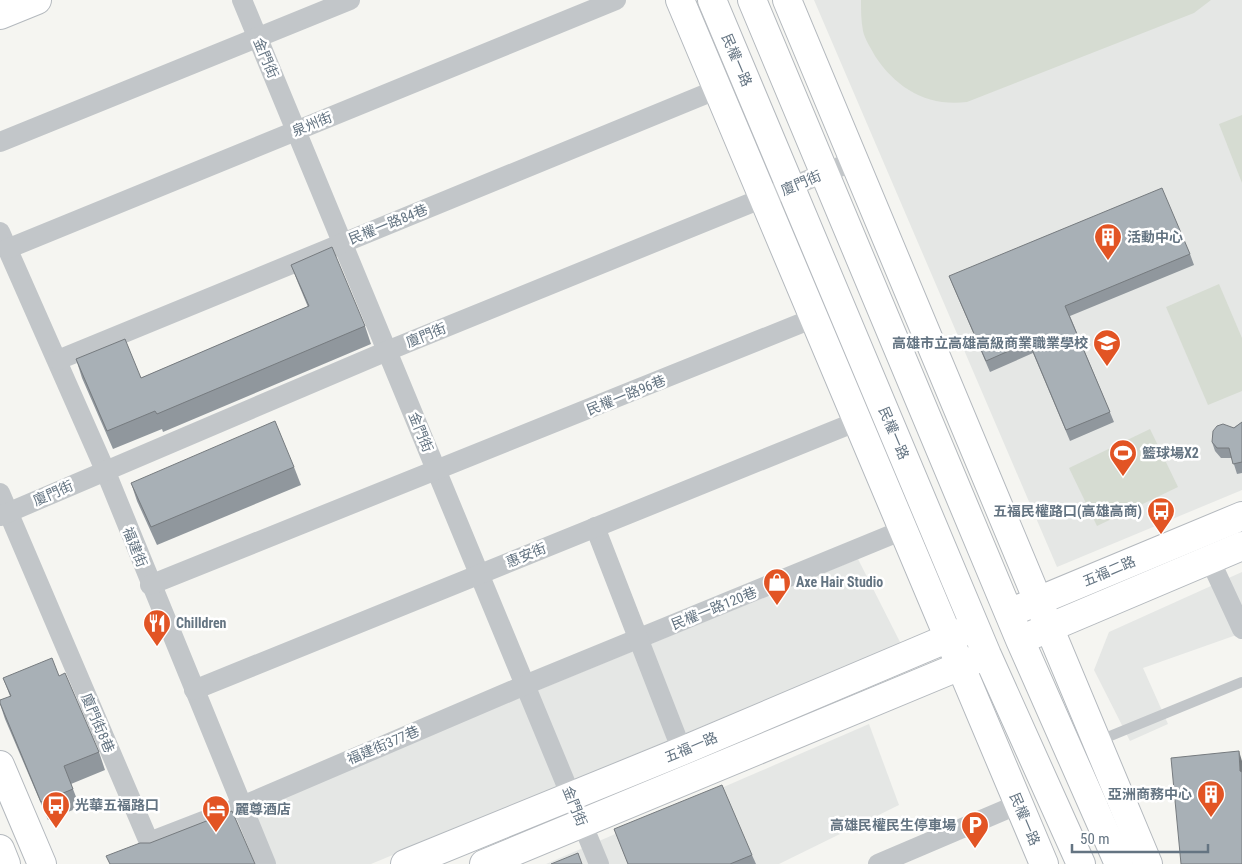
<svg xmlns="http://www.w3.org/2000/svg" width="1242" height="864" font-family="'Roboto Condensed','Noto Sans TC',sans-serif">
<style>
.built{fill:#e5e7e5}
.green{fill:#d6dcd2}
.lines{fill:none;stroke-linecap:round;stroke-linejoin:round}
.secondary-casing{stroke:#b4b9be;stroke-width:30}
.lane{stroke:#c2c6c9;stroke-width:10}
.street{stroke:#c2c6c9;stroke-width:20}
.secondary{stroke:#fff;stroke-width:28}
.wall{fill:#90979d}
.shaded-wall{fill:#767b7f}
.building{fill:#a8b0b6;stroke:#767b7f}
.labels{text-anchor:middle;stroke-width:5;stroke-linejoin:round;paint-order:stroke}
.street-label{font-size:14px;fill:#647482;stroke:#fff}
.poi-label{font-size:14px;font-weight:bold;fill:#647482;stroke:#fff;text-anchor:start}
</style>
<rect width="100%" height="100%" fill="#f5f5f1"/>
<g class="built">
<path d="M814 0H1242V490L1057 567Z"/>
<path d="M858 559 901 644 371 864H114Z"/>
<path d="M1242 572V633L1143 668 1168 724 1130 741 1094 670 1109 632Z"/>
<path d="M869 724 899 805 779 864H546Z"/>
</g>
<g class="green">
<path d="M861 0H1211L1194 13 967 102C927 107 896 88 875 56 871 48 865 40 863 31 861 21 861 10 861 0Z"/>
<path d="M1242 115V183L1219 124Z"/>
<path d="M1219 284 1242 338V391L1208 405 1166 307Z"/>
<path d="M1150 429 1178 487 1097 526 1069 468Z"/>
</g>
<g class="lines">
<g class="secondary-casing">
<g id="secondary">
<path d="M680 0 1044 864"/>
<path d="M712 0 987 655 1081 864"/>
<path d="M752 0 1020 640 1119 864"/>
<path d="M787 0 1148 864"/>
<path d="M0 15 37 0"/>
<path d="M1021 608 1242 516"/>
<path d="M1032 635 1242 546"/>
<path d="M0 765 42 864"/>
<path d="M0 849 6 864"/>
<path d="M405 864 682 751 965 631"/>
<path d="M484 864 977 659"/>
</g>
</g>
<path class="lane" d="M1098 741 1242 682"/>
<g class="street">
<path d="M242 0 599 864"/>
<path d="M0 142 350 0"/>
<path d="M0 232 105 470 266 864"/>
<path d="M7 249 616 0"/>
<path d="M58 360 718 89"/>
<path d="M0 493 149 842 242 806 525 685 903 530"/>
<path d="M0 516 387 351 854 161"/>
<path d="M595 527 682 751"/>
<path d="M1204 547 1242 629"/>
<path d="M150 585 814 318"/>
<path d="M194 690 858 421"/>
<path d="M878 864 1019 804"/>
</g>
<use href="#secondary" class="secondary"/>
</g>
<g class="wall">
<path d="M1190 254 1194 265 1070 316 1114 422 1070 441 1033 353 990 372 953 286 949 276Z"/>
<path d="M291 265 365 326 371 344 163 432 162 429 113 449 82 378 76 359 141 378 308 307 298 283Z"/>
<path d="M1242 422V473L1237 474 1232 458H1221L1215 451 1212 442Z"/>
<path d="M294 467 301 485 157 545 137 501 131 483Z"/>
<path d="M59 676 99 752 105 770 71 784 80 807 48 820 5 719 0 704 10 696 3 678Z"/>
<path d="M614 829 752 855 756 864H628Z"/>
</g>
<path class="shaded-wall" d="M1239 751 1242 761V778L1240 771Z"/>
<g class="building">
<path d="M1162 188 1190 254 1065 306 1110 412 1066 430 1029 342 986 361 949 276Z"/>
<path d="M332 247 365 326 157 414 155 411 107 431 76 359 125 339 141 378 309 306 291 265Z"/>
<path d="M275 421 294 467 151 527 131 483Z"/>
<path d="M1242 422V462L1233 464 1229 448H1217L1212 442 1213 431 1217 426 1223 424 1234 428Z"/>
<path d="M52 658 59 676 65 673 99 752 64 766 73 789 41 802 0 703V700L11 696 3 678Z"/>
<path d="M1239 751 1240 771 1242 772V864H1181L1171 758Z"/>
<path d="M722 785 752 855 730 864H628L614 829Z"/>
<path d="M232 811 255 864H110L106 856 140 843H150Z"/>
<path d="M578 853 582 864H551Z"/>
</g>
<defs>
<g id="building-pin" transform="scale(1.4375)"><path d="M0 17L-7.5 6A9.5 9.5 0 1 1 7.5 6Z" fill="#e25424" stroke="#fff"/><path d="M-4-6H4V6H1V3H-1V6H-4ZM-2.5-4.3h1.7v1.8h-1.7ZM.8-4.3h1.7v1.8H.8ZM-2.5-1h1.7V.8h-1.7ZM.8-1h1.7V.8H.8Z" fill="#fff"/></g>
<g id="school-pin" transform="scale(1.4375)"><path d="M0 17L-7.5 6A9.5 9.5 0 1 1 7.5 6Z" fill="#e25424" stroke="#fff"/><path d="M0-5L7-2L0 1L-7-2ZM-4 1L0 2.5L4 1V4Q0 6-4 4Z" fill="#fff"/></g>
<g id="stadium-pin" transform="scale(1.4375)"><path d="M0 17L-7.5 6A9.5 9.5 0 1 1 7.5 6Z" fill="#e25424" stroke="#fff"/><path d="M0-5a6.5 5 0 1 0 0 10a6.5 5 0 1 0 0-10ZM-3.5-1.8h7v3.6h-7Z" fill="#fff"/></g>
<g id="bus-pin" transform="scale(1.4375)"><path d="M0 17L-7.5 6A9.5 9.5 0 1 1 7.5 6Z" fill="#e25424" stroke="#fff"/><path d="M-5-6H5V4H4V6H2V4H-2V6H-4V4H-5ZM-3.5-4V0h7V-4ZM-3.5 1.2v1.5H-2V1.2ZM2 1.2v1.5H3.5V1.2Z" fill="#fff"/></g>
<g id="shop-pin" transform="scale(1.4375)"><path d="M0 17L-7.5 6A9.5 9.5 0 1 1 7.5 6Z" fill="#e25424" stroke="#fff"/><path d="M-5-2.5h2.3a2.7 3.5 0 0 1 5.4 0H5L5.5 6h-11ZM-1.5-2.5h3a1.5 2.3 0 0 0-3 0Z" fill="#fff"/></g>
<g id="restaurant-pin" transform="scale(1.4375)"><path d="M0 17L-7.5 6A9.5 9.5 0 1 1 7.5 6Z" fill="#e25424" stroke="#fff"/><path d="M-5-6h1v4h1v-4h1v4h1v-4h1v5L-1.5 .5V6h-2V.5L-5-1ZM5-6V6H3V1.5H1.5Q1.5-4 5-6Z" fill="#fff"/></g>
<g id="hotel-pin" transform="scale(1.4375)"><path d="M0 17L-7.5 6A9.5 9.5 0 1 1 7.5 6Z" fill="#e25424" stroke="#fff"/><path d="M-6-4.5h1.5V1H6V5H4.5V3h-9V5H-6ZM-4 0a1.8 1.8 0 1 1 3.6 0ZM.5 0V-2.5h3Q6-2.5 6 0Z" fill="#fff"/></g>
<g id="parking-pin" transform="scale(1.4375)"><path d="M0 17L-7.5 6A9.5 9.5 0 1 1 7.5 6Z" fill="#e25424" stroke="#fff"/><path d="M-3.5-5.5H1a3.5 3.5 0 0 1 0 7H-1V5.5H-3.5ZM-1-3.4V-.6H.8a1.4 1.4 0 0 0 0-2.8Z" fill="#fff"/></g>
</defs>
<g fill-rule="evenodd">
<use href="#building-pin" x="1108" y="237"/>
<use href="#school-pin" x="1107" y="343"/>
<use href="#stadium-pin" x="1123" y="453"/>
<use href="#bus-pin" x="1161" y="511"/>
<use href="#shop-pin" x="777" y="582"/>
<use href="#restaurant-pin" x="157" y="623"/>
<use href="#building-pin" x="1211" y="794"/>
<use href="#bus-pin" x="56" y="805"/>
<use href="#hotel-pin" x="216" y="809"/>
<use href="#parking-pin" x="975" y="825"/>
</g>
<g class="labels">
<g class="street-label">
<text transform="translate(266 58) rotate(67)" y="5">金門街</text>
<text transform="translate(737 60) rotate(67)" y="5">民權一路</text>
<text transform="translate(312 124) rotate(-22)" y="5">泉州街</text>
<text transform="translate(801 183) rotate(-23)" y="5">廈門街</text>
<text transform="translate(388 224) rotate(-22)" y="5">民權一路84巷</text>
<text transform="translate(426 335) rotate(-22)" y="5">廈門街</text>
<text transform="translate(626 395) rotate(-22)" y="5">民權一路96巷</text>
<text transform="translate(421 432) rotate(68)" y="5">金門街</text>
<text transform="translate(894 433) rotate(67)" y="5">民權一路</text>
<text transform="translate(53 493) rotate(-24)" y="5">廈門街</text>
<text transform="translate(135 547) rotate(68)" y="5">福建街</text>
<text transform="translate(526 555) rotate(-22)" y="5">惠安街</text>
<text transform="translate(1109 571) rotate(-23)" y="5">五福二路</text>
<text transform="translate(714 608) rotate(-22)" y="5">民權一路120巷</text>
<text transform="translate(98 723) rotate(67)" y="5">廈門街8巷</text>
<text transform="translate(383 745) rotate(-23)" y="5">福建街377巷</text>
<text transform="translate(691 747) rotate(-23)" y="5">五福一路</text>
<text transform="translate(575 806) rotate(68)" y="5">金門街</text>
<text transform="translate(1025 819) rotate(67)" y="5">民權一路</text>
</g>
<g class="poi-label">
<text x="1127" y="242">活動中心</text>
<text x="1088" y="348" text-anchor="end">高雄市立高雄高級商業職業學校</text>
<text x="1142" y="458">籃球場X2</text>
<text x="1142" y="516" text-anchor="end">五福民權路口(高雄高商)</text>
<text x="796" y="587">Axe Hair Studio</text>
<text x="176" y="628">Chilldren</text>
<text x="1192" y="799" text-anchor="end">亞洲商務中心</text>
<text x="75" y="810">光華五福路口</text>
<text x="235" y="814">麗尊酒店</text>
<text x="956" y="830" text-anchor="end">高雄民權民生停車場</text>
</g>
</g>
<path d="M1072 844v8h136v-8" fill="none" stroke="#647482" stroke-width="2.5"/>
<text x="1080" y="844" font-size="15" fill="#647482" stroke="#ffffff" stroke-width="4" paint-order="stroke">50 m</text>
</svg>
